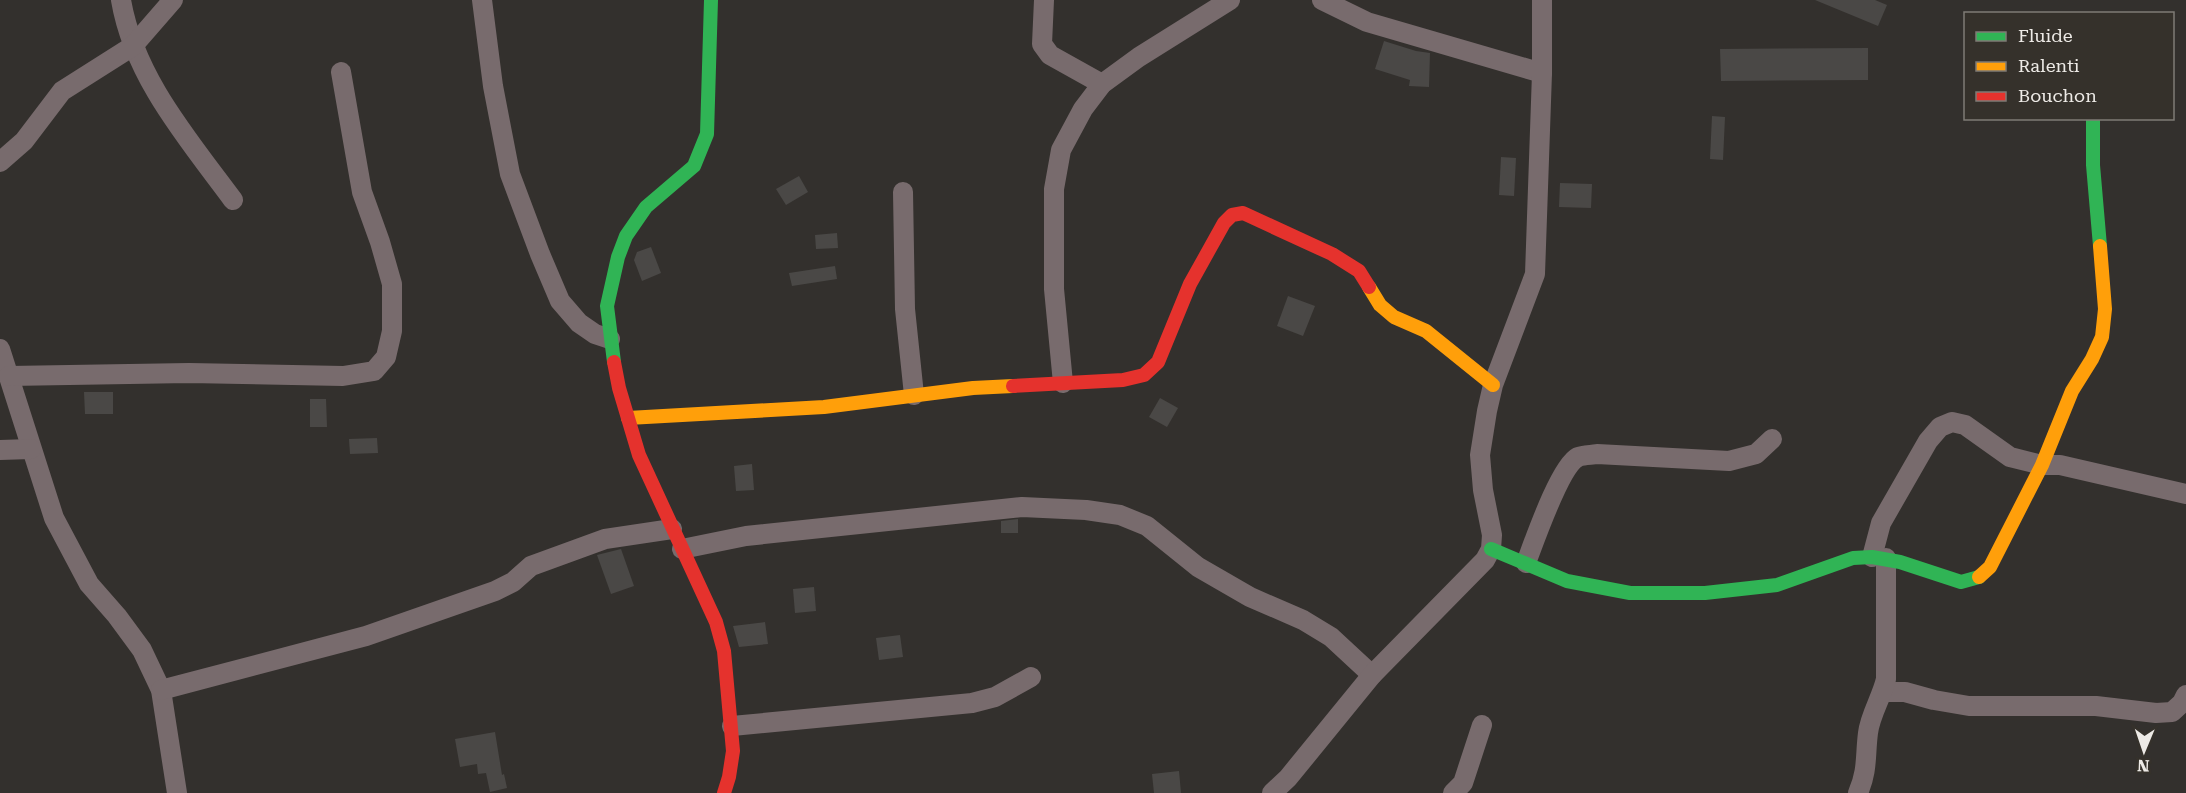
<svg xmlns="http://www.w3.org/2000/svg" width="2186" height="793" font-family="'Roboto Serif',serif">
<style>
.building{fill:#4a4846}
.lines{fill:none;stroke-linecap:round;stroke-linejoin:round}
.street{stroke:#786b6d;stroke-width:20}
.fast{stroke:#30b455;stroke-width:14}
.slow{stroke:#ff9f0a;stroke-width:14}
.jam{stroke:#e5322d;stroke-width:14}
</style>
<rect width="100%" height="100%" fill="#33302d"/>
<g class="building">
<path d="M1815 0H1875L1887 5 1878 26Z"/>
<path d="M1384 41 1416 51 1430 53 1429 87 1409 86 1410 80 1375 69Z"/>
<path d="M1868 48V80L1721 81 1720 49Z"/>
<path d="M1712 116 1725 117 1723 160 1710 159Z"/>
<path d="M1501 157 1516 158 1514 196 1499 195Z"/>
<path d="M799 176 808 192 786 205 776 189Z"/>
<path d="M1560 183 1592 184 1591 208 1559 207Z"/>
<path d="M837 233 838 248 816 249 815 235Z"/>
<path d="M651 247 661 273 642 281 634 260 637 252Z"/>
<path d="M835 266 837 279 792 286 789 273Z"/>
<path d="M1288 296 1315 306 1303 336 1277 326Z"/>
<path d="M84 392H113V414H85Z"/>
<path d="M1160 398 1178 408 1167 427 1149 417Z"/>
<path d="M310 399H326L327 427H310Z"/>
<path d="M377 438 378 453 350 454 349 439Z"/>
<path d="M752 464 754 490 736 491 734 466Z"/>
<path d="M1018 519V533H1001V521Z"/>
<path d="M621 549 634 586 611 594 597 555Z"/>
<path d="M814 587 816 611 795 613 793 589Z"/>
<path d="M765 622 768 644 739 647 733 626Z"/>
<path d="M900 635 903 657 879 660 876 638Z"/>
<path d="M495 732 502 775 504 774 507 788 490 792 486 773 478 774 477 764 460 767 455 739Z"/>
<path d="M1179 771 1181 793H1154L1152 774Z"/>
</g>
<g class="lines">
<g class="street">
<path d="M121 0C134 77 188 139 233 200"/>
<path d="M482 0 493 86 510 174 540 254 560 301 579 323 595 334 610 339"/>
<path d="M1044 0 1042 44 1050 55 1102 84"/>
<path d="M1322 0 1367 22 1542 73"/>
<path d="M0 162 24 141 62 91 133 46 173 0"/>
<path d="M903 192 905 309 914 395"/>
<path d="M0 349 54 518 89 584 117 616 142 650 161 690 177 793"/>
<path d="M9 376 189 373 343 376 374 371 386 357 392 331V284L380 242 362 192 341 72"/>
<path d="M1063 383 1054 289V189L1061 150 1083 109 1102 84 1139 57 1230 0"/>
<path d="M0 450 31 449"/>
<path d="M682 549 746 536 1022 507 1086 510 1120 515 1147 526 1198 567 1250 597 1303 620 1331 637 1372 675"/>
<path d="M1872 557 1881 523 1928 441 1940 427 1952 422 1965 425 2010 457 2042 465H2060L2186 494"/>
<path d="M1526 563C1534 542 1560 466 1578 457 1583 455 1592 455 1597 454L1729 461 1756 454 1772 439"/>
<path d="M161 690 366 636 495 591 513 582 531 566 605 539 672 529"/>
<path d="M1883 692H1905L1934 700 1969 706H2096L2156 713 2172 712 2182 703 2186 695"/>
<path d="M732 726 972 703 995 697 1031 677"/>
<path d="M1272 793 1288 778 1372 675 1485 560 1491 549 1492 535 1483 490 1480 455 1487 411 1493 385 1535 274 1542 73V0"/>
<path d="M1453 793 1463 783 1482 725"/>
<path d="M1858 793C1868 770 1865 756 1868 733 1870 715 1882 697 1886 679V558"/>
</g>
<g class="fast">
<path d="M2093 118V165L2100 246"/>
<path d="M614 362 607 306 618 257 626 236 646 207 694 166 707 134 711 0"/>
<path d="M1491 549 1567 581 1630 593H1705L1777 585 1853 558 1872 557 1900 562 1961 582 1979 577"/>
</g>
<g class="slow">
<path d="M1369 287 1380 305 1394 317 1426 331 1493 385"/>
<path d="M628 418 824 407 973 388 1013 386"/>
<path d="M1979 577 1990 567 2042 465 2072 391 2092 359 2102 337 2105 309 2100 246"/>
</g>
<g class="jam">
<path d="M614 362 619 388 639 455 716 622 724 651 733 751 729 777 724 793"/>
<path d="M1013 386 1123 380 1144 375 1158 362 1190 284 1224 223 1232 215 1243 213 1332 254 1359 271 1369 287"/>
</g>
</g>
<rect x="1964" y="12" width="210" height="108" fill="#35312b" stroke="#7f7b76" stroke-width="1.5"/>
<rect x="1976" y="32" width="30" height="9" fill="#30b455" stroke="#7f7b76" stroke-width="1.5"/>
<text x="2018" y="42" font-size="18" fill="#edeae6">Fluide</text>
<rect x="1976" y="62" width="30" height="9" fill="#ff9f0a" stroke="#7f7b76" stroke-width="1.5"/>
<text x="2018" y="72" font-size="18" fill="#edeae6">Ralenti</text>
<rect x="1976" y="92" width="30" height="9" fill="#e5322d" stroke="#7f7b76" stroke-width="1.5"/>
<text x="2018" y="102" font-size="18" fill="#edeae6">Bouchon</text>
<g transform="translate(2144 751) rotate(182)" stroke="#35312b" stroke-width="4.5" paint-order="stroke">
<path d="M0-4.5L10 22L0 15L-10 22Z" fill="#edeae6"/>
<text y="-9" font-size="16" font-weight="bold" text-anchor="middle" fill="#edeae6">N</text>
</g>
</svg>
